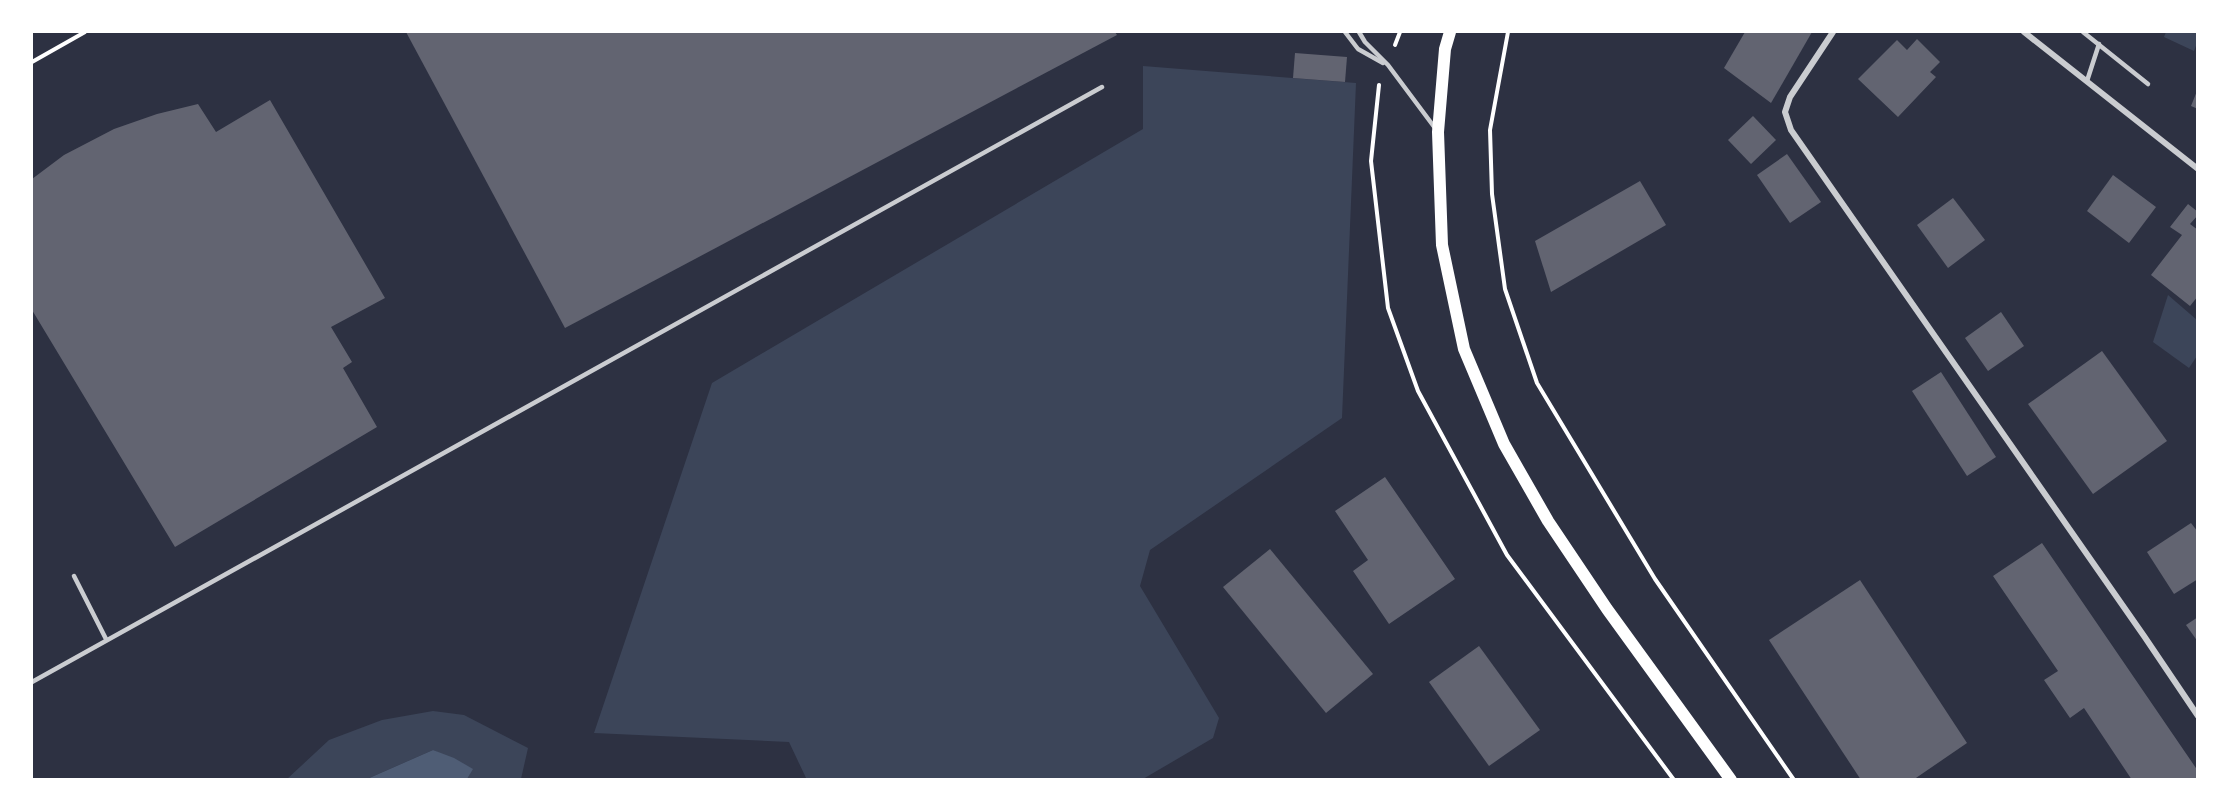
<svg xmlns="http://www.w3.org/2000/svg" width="2229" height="811" font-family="'IBM Plex Serif',serif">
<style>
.green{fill:#3c4559}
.water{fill:#4f5d75}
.building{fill:#626471}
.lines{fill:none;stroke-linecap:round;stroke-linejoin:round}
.path{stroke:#fff;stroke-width:4}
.service{stroke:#caccd0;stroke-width:4.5}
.minor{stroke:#caccd0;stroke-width:6}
.secondary{stroke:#fff;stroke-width:12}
</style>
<rect width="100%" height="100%" fill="#2d3142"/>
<g class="green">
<path d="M2166 32H2197V43L2194 51 2164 37Z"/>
<path d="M1143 66 1356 83 1342 418 1150 550 1140 586 1219 718 1213 738 1143 779 807 780 789 742 594 733 712 383 1143 129Z"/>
<path d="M2168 295 2197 320V356L2189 368 2153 342Z"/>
<path d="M433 711 464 715 528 748 521 779H467L472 769 433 750 367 779 286 780 329 740 382 720Z"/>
</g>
<path class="water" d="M433 750 454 758 473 769 467 779H367Z"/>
<g class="building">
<path d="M406 32H1115L1117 35 565 328Z"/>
<path d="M1745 32H1812L1771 103 1724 68Z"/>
<path d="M1917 39 1940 62 1930 72 1936 77 1898 117 1858 79 1897 40 1907 50Z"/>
<path d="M1295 53 1347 57 1345 82 1293 78Z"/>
<path d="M2197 91H2198V109L2191 106Z"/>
<path d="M270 100 385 298 331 327 352 362 343 368 377 427 175 547 32 310V179L64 155 114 129 157 114 198 104 216 132Z"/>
<path d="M1753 116 1776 140 1751 164 1728 140Z"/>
<path d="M1787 154 1821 202 1790 223 1757 175Z"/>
<path d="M2113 175 2156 207 2129 243 2087 211Z"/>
<path d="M1640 181 1666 225 1551 292 1535 241Z"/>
<path d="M1953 198 1985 240 1948 268 1917 225Z"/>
<path d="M2188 204 2198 212V215L2190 224 2198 230V296L2190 306 2151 275 2182 235 2170 227Z"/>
<path d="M2001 312 2024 346 1988 371 1965 338Z"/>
<path d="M2102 351 2167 441 2093 494 2028 404Z"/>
<path d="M1941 372 1996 457 1967 476 1912 391Z"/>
<path d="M1385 477 1455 579 1389 624 1353 571 1368 560 1335 511Z"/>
<path d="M2191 523 2198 532V579L2174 594 2147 552Z"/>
<path d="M2042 543 2198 771V780H2132L2084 708 2070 718 2044 680 2058 671 1993 576Z"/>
<path d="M1270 549 1373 674 1326 713 1223 587Z"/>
<path d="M1860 580 1967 743 1913 780H1861L1769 640Z"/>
<path d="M2198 617V642L2186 625Z"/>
<path d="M1479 646 1540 730 1489 766 1429 682Z"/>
</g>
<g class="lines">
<g class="path">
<path d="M1508 32 1490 130 1492 194 1505 289 1537 383 1655 579 1794 780"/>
<path d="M1395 45 1400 32"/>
<path d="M32 62 85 32"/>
<path d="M1379 85 1371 161 1388 308 1418 391 1507 555 1674 780"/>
</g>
<g class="service">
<path d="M1345 32 1358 49 1383 63"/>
<path d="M1359 32 1365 42 1388 65 1435 128"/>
<path d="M2083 32 2148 84"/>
<path d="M2087 81 2099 44"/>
<path d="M74 576 106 639"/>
<path d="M32 682 1102 87"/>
</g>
<g class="minor">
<path d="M1833 32 1790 97 1785 112 1791 130 2144 636 2198 716"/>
<path d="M2024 32 2198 169"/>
</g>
<path class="secondary" d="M1450 32 1445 49 1438 132 1442 245 1464 349 1504 444 1548 521 1607 609 1731 780"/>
</g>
<rect width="2229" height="811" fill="none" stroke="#ffffff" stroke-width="66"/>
</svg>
